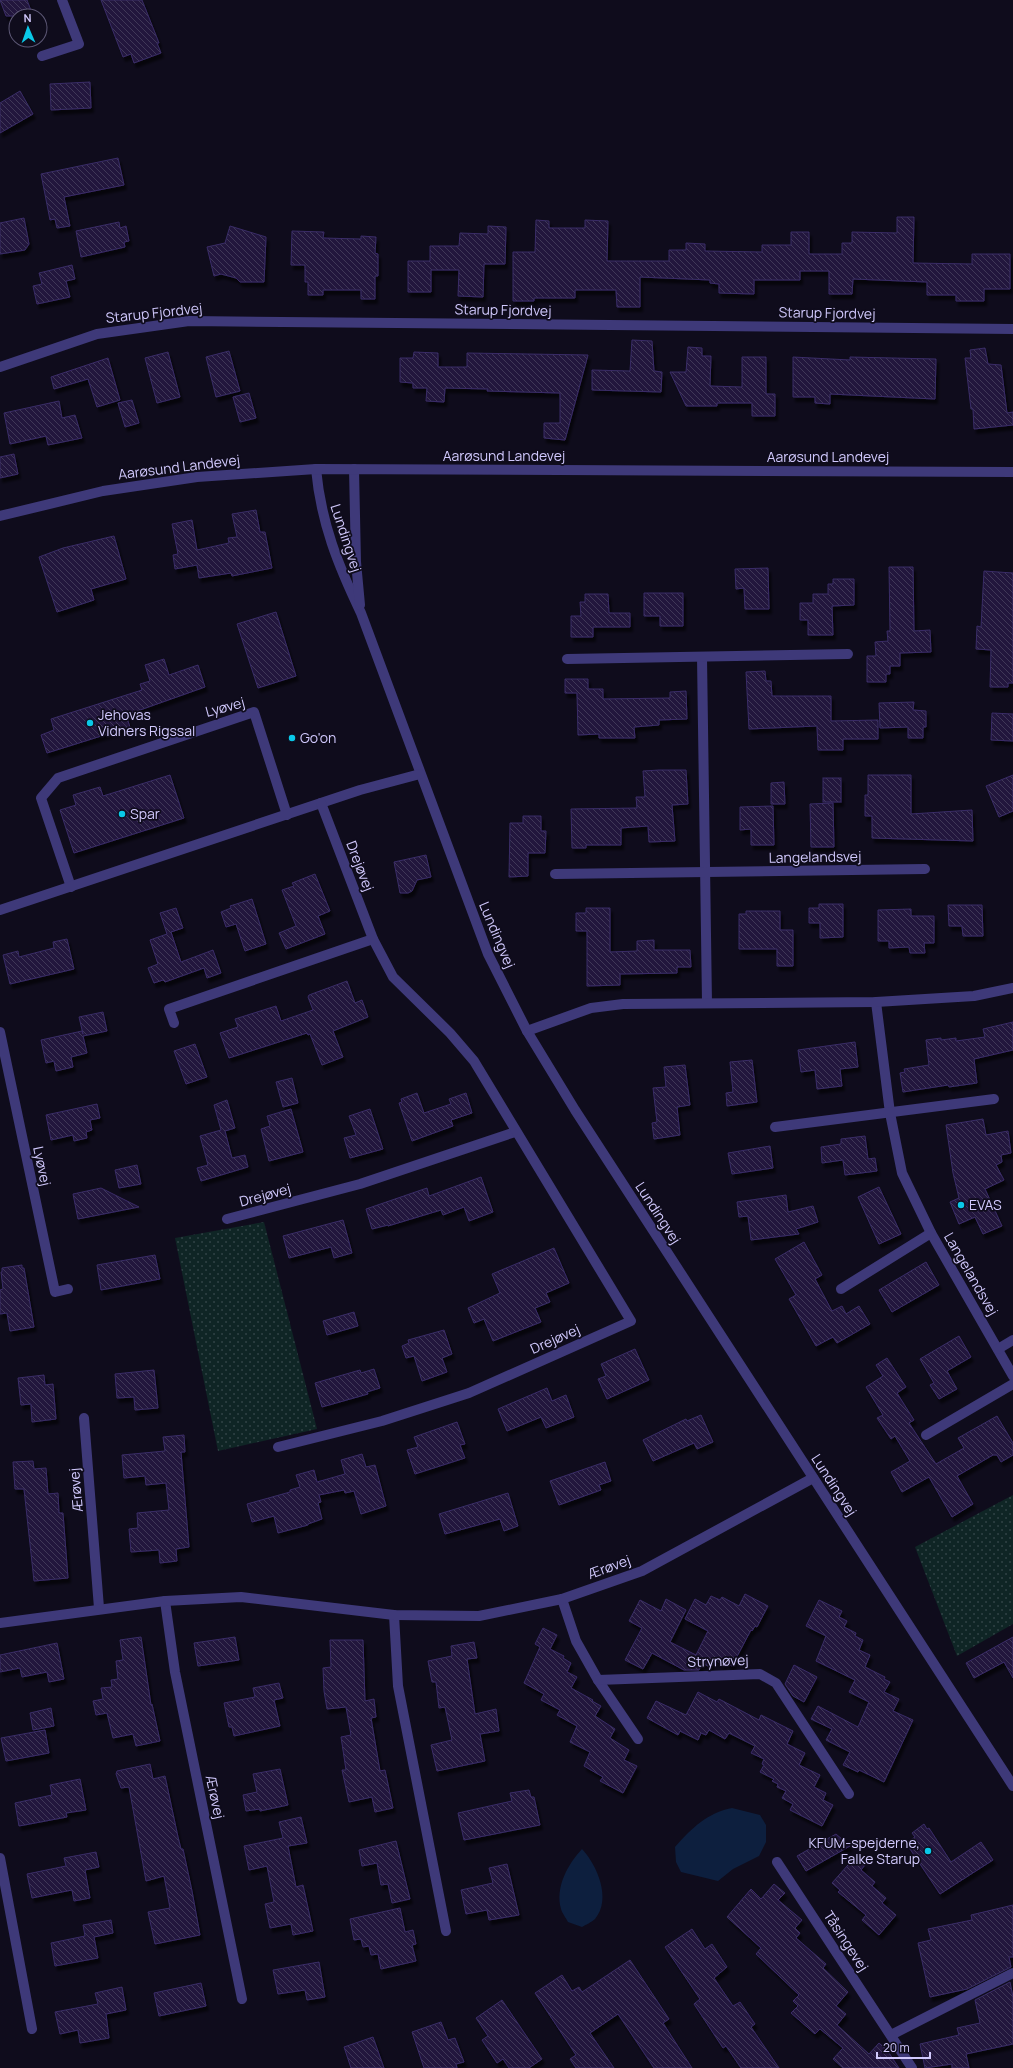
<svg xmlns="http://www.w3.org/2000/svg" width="1013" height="2068" font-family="Manrope,sans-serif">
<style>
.park{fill:url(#park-dots)}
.water{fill:#0d1f3e}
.building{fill:url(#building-back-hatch);stroke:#3a2c67;filter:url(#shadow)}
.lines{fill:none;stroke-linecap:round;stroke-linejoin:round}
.minor{stroke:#3e3979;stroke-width:10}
.poi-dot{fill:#0ac9e8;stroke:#0f0c1c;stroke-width:1.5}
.labels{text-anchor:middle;stroke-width:3.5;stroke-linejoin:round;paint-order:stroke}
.street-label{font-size:14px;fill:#d1c9fd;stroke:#0f0c1c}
.poi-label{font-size:14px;fill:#d1c9fd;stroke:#0f0c1c;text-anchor:start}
</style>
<defs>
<pattern id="park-dots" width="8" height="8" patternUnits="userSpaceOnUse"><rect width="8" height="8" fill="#0f2525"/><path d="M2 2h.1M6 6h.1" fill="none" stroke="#314346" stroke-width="1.8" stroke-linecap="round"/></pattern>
<pattern id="building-back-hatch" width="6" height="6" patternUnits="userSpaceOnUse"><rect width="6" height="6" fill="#21193c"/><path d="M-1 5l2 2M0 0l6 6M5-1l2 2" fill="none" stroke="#403959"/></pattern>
<filter id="shadow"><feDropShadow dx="2.5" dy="4.5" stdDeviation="1" flood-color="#0009"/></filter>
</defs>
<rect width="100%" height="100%" fill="#0f0c1c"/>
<g class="park">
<path d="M264 1222 317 1429 218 1451 175 1238Z"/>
<path d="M1013 1495V1624L957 1656 915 1547Z"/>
</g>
<g class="water">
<path d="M732 1808 760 1815 766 1825V1842L759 1856 733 1869 718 1881 681 1872 676 1862 675 1847C692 1828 707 1813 732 1808Z"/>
<path d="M582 1849C597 1865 612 1899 595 1919 592 1922 585 1925 582 1927L568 1922C566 1918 562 1913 561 1909 555 1887 568 1864 582 1849Z"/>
</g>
<g class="building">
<path d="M0 0H27L33 16H6Z"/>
<path d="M101 0H142L159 43H157L161 53 134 63 131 54 123 57Z"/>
<path d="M90 82 91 108 51 110 50 84Z"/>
<path d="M20 91 33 114 0 133V103Z"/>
<path d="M118 158 124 185 64 197 70 226 57 228 55 219 50 220 41 174Z"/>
<path d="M897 217H914L913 263 972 264V254H1010V289H984V301H956V295H927V282L853 279 852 294H829V271H800V280H754V294L719 293V284L710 283V280L640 277V307H617L616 290H575V298H534V301H513V252H535L536 220 549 221V228H585V220L608 221 607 261H669V250H686V243L705 244V251L762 252V245H791V232H809V254H842V243H852V232L897 233Z"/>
<path d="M24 218 29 244 25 250 0 254V223Z"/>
<path d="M119 222 120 228 126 226 129 241 124 242 125 247 81 257 76 231Z"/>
<path d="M230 226 266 237 264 282H240L236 278 221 274 214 276 207 247 225 243Z"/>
<path d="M488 226 506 227 505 264H484L483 297 458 296 459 270H431V292H408V261H430V246H459L460 233 488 234Z"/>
<path d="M292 231 324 232 323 238 361 239V236L376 237 375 253 378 254V276H375V299H361V290H323V295H308V282H305V265H291Z"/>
<path d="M72 265 75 279 66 281 70 297 37 304 33 286 42 284 39 273Z"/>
<path d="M632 340 652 341 654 371 662 372 661 392 592 390V370L630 371Z"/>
<path d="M688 347 702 348V356H711L710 386 742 387V357H766V394H775V416H752V403H717V406H686L670 372H686Z"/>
<path d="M985 348 988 364 1001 365 1007 413 1013 412V425L974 429 973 409H971L965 358H971L970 350Z"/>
<path d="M229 351 240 391 216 397 206 357Z"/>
<path d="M168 352 180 397 157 403 145 358Z"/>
<path d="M414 352 438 353V367H467V353L588 355 565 440 544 438V423H560V393L487 391 488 389 445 388 444 402 426 401 427 388H413V383L400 382V358H413Z"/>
<path d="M793 357 850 360V357L936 359 935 399 830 394V404L815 403V397H793Z"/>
<path d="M108 358 120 400 97 407 88 379 54 389 51 377Z"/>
<path d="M249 393 256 418 240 422 233 397Z"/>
<path d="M132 400 139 423 125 427 118 403Z"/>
<path d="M59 401 62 418 75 415 82 438 48 445 46 436 10 444 4 413Z"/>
<path d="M14 454 18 474 0 478V457Z"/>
<path d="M256 510 260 532H265L272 568 232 576 231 573 199 578 197 565 175 569 173 555 178 554 172 524 192 520 197 550 229 543 228 538 237 537 232 514Z"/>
<path d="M114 536 126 579 91 589 94 600 57 612 39 557 63 548Z"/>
<path d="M889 567H913L914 631 930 630 931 652 900 653V666H890V674H886V682H867V656H876L875 642 888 641 887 631H890Z"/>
<path d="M768 568 769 609H745L744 588 736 589 735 569Z"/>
<path d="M984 571 1013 573V683H1008V687H990L991 650 976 649 977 626 981 627Z"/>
<path d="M833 579H854V605L832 606 833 635H808V620H800V603H813V594H828V584H833Z"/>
<path d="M644 593H683V626H660V616H644Z"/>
<path d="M585 594H608L609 613H630V627H593V637H571V616H581L580 602H585Z"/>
<path d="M276 612 296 676 258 688 237 624Z"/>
<path d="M164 659 169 675 198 665 205 687 126 715 130 727 47 753 41 735 54 730 51 719 142 690 140 684 150 681 145 665Z"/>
<path d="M765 671 766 681H771L772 696H831V721L878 720V739H843V750H818L817 726 749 729 746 672Z"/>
<path d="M565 679H588V689H603V699L670 698V692L686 691 687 719 659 720V725L634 727 635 738H599V734L578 735 577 693H565Z"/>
<path d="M914 702 913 710 926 711V727H923V738H908V727L880 728 879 703Z"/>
<path d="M992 713 1013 714V741L991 740Z"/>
<path d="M659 770H686L688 804 672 805 675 841 649 842 648 826 621 828V845H586V848H572L571 809 637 808 636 797H645L643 771Z"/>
<path d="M170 775 184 818 74 853 60 810 76 805 73 795 100 787 103 796Z"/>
<path d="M868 775H911V814L972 810 973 841 872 838V816H865V795H868Z"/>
<path d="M1013 775V811L999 817 986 786Z"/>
<rect x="823" y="778" width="18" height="24"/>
<path d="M784 782 785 804H771V783Z"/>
<path d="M833 803 834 847H811L810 804Z"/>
<path d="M773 806 774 845H751V829L740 830V807Z"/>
<path d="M523 816H541V831H546L545 853H528V876L509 877 510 823H523Z"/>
<path d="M426 855 431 877 417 880 412 891 408 893H400L394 862Z"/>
<path d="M315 874 330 911 318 916 325 934 286 949 279 933 296 926 282 890 294 886 292 883Z"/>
<path d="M252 899 266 944 245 951 236 924 226 927 221 912 231 908 230 906Z"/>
<path d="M819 904H843V937L820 938V923H809V908H819Z"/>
<path d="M948 905H982L983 936H963L962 926H949Z"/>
<path d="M176 908 183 928 171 932 181 962 213 950 221 973 207 978 204 968 165 982 163 980 154 983 148 968 158 964 150 940 167 934 160 913Z"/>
<path d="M586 908H610V952L637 951V941L654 940V950H690L691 967H677V973L620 974V985L587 986V931H576V913H586Z"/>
<path d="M911 909V916H934V943H924L925 953H910L909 947 889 948V941H878V910Z"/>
<path d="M746 911H780V930H793V966H777V949H739V914H746Z"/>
<path d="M67 939 74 969 10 984 3 955 18 951 19 957 54 948 53 942Z"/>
<path d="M347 981 355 1003 362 1000 368 1017 333 1031 343 1057 322 1065 310 1034 308 1035 307 1033 229 1058 220 1033 238 1027 235 1019 276 1006 281 1021 313 1010 308 997 309 995Z"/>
<path d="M103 1012 107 1031 83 1036 87 1053 71 1057 73 1067 56 1071 54 1061 46 1063 41 1040 82 1031 83 1034 79 1017Z"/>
<path d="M1013 1022V1050L974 1059 977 1083 949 1087 948 1085 903 1092 900 1073 905 1072 904 1069 929 1065 926 1040 941 1038V1040L956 1038V1041L985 1037 983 1029Z"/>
<path d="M855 1042 858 1067 840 1069 842 1086 817 1089 815 1070 801 1072 798 1050Z"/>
<path d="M195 1044 207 1077 186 1084 174 1051Z"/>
<path d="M752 1060 757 1102 727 1106 726 1093 733 1092 730 1062Z"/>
<path d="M685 1065 690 1105 677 1107 680 1135 654 1139 652 1123 657 1122 653 1088 666 1087 664 1067Z"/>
<path d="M292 1078 298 1103 283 1107 276 1082Z"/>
<path d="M417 1093 424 1113 451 1104 449 1099 466 1093 472 1113 451 1120 453 1126 412 1141 399 1103 402 1102 401 1099Z"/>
<path d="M227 1100 235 1128 225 1131 232 1158 245 1155 248 1167 201 1181 197 1168 208 1165 200 1136 221 1130 214 1105Z"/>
<path d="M97 1104 100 1118 90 1120 92 1130 86 1132 87 1138 74 1141 73 1135 51 1140 46 1115Z"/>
<path d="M291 1109 303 1152 269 1161 261 1129 270 1126 267 1116Z"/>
<path d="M370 1109 383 1149 350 1158 344 1138 356 1135 349 1116Z"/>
<path d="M983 1119 986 1135 1008 1131 1011 1153 1001 1155 1002 1162 996 1165 1004 1180 985 1189 1002 1226 983 1234 975 1217 959 1224 950 1202 959 1198 953 1173 946 1125Z"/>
<path d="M865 1136 868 1159 875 1158 877 1171 845 1175 843 1160 822 1163 821 1147 841 1144V1139Z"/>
<path d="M770 1146 773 1168 732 1174 728 1153Z"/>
<path d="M137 1165 141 1184 119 1188 115 1170Z"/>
<path d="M481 1177 493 1212 469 1221 464 1207 443 1215 441 1210 388 1226V1225L372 1229 366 1209 427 1188 429 1196Z"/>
<path d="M879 1187 901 1234 879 1244 858 1197Z"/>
<path d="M101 1188 139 1207 78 1219 73 1194Z"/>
<path d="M786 1195 788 1212 813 1206 818 1222 796 1229 799 1234 751 1240 748 1216 739 1217 737 1202Z"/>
<path d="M343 1220 352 1253 334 1258 331 1247 289 1258 283 1236Z"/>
<path d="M804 1242 822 1275 815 1279 832 1311 842 1306 846 1314 859 1306 870 1324 837 1343 833 1337 816 1346 789 1299 796 1295 775 1259Z"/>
<path d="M554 1248 569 1283 546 1293 550 1302 535 1308 541 1322 493 1341 484 1319 474 1323 468 1308 500 1293 492 1274Z"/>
<path d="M155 1255 160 1279 101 1290 97 1265Z"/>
<path d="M926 1262 939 1285 892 1312 879 1290Z"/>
<path d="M22 1265V1268H24L34 1327 10 1331 7 1313 0 1314V1290L3 1289 1 1272H2V1268Z"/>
<path d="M354 1312 358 1326 327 1335 323 1321Z"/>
<path d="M444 1330 452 1354 442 1358 447 1372 422 1381 414 1356 406 1358 402 1346 409 1343 408 1340Z"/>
<path d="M959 1336 971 1357 947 1371 957 1389 939 1399 930 1385 934 1383 920 1359Z"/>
<path d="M635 1349 649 1380 607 1399 598 1379 606 1376 601 1364Z"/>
<path d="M887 1358 906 1387 897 1393 914 1420 909 1423 936 1464 964 1448 958 1438 997 1416 1013 1443V1455L1001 1462 997 1455H993L957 1476 973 1504 952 1517 929 1477 902 1492 891 1472 910 1461 895 1436 891 1439 877 1418 883 1415 866 1387 883 1376 876 1365Z"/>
<path d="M374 1369 380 1388 367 1392 368 1394 322 1407 315 1383 360 1370 361 1373Z"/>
<path d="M154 1370 158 1408 135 1410 134 1397 117 1398 115 1374Z"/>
<path d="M44 1375 45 1385 53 1384 56 1419 32 1422 31 1404 21 1405 18 1378Z"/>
<path d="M547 1388 552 1401 566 1395 574 1417 546 1428 541 1417 507 1431 498 1409Z"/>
<path d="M701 1415 713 1442 697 1449 694 1443 653 1461 643 1440 686 1419 687 1421Z"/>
<path d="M457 1422 465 1444 460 1445 465 1458 415 1474 407 1450 418 1447 414 1437Z"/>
<path d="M184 1435 185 1452H181L189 1547 176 1549 177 1561 160 1563 159 1550 131 1552 129 1529 138 1528 137 1513 169 1510 166 1483 146 1485 145 1476 124 1478 122 1455 165 1451 163 1437Z"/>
<path d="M362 1454 366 1467 375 1465 386 1506 361 1514 354 1491 345 1493 344 1490 319 1495 321 1502 318 1503 322 1519 308 1524V1525L278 1533 274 1516 252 1522 247 1504 290 1492V1490L300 1487 296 1475 314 1470 317 1482 345 1474 341 1460Z"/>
<path d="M33 1461 34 1469 46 1468 48 1494 58 1493 59 1513H63L68 1578 34 1581 24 1489H15L13 1462Z"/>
<path d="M605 1462 611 1481 599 1485 601 1490 559 1505 550 1481Z"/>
<path d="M508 1493 518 1526 504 1531 500 1519 445 1534 439 1514Z"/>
<path d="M745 1594 768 1606 757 1627 755 1626 752 1631 751 1630 732 1666 725 1662 723 1665 714 1659 710 1667 702 1663 699 1670H684L652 1653 643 1669 625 1660 642 1628 629 1621 640 1600 661 1611 666 1599 686 1610 670 1642 696 1655 708 1631 685 1619 695 1599 706 1605 711 1596 720 1600 722 1597 739 1606Z"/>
<path d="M819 1600 842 1611 839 1617 847 1621 844 1627 856 1633 855 1636 863 1640 859 1650 870 1655 865 1667 885 1677 884 1679 890 1682 884 1692 899 1699 893 1711 913 1720 884 1782 859 1770 858 1772 843 1765 850 1752 826 1740 832 1729 811 1719 818 1706 858 1727 869 1702 849 1692 855 1680 816 1661 826 1636 806 1626Z"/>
<path d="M543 1628 557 1635 550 1649 564 1656 563 1658 571 1663 567 1672 577 1677 571 1688 593 1700 592 1701 601 1706 595 1716 615 1729 610 1738 629 1750 624 1760 637 1766 623 1793 600 1781 603 1777 584 1766 590 1752 570 1742 577 1726 557 1715 560 1710 541 1700 544 1694 524 1683 540 1647 535 1644Z"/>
<path d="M141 1637 151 1705 152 1704 160 1741 136 1746 133 1734 113 1738 107 1713 96 1715 93 1701 103 1699 101 1688 112 1687 111 1680 118 1679 116 1661 123 1660 120 1640Z"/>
<path d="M235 1637 239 1660 198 1666 194 1643Z"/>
<path d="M1013 1637V1678L1004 1662 974 1678 966 1663Z"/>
<path d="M330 1640H363L365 1701 374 1699 376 1717 371 1718 380 1771 385 1770 393 1808 375 1812 372 1797 349 1802 342 1770H346L341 1737 351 1735 346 1707 327 1709 324 1691 323 1668 331 1667Z"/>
<path d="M474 1642 477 1658 467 1659 475 1714 496 1709 499 1731 480 1734 485 1761 437 1771 431 1745 452 1740 445 1707 439 1708 436 1682H432L428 1661 452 1656 451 1646Z"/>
<path d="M57 1643 64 1679 49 1682 47 1672 22 1677 20 1668 0 1672V1655Z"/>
<path d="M794 1665 817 1677 804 1702 793 1696 785 1684Z"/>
<path d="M279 1683 283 1698 274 1700 280 1726 234 1736 232 1727H229L224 1703 255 1697 253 1688Z"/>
<path d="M698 1692 717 1702 719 1699 759 1720 761 1715 793 1731 787 1744 805 1753 799 1765 820 1775 814 1787 826 1793 823 1800 833 1805 822 1826 790 1810 793 1804 782 1798 786 1791 777 1787 778 1784 772 1781 774 1779 760 1772 764 1765 762 1764 764 1759 751 1753 755 1746 729 1733 725 1739 709 1730 706 1735 701 1733 698 1740 680 1731 678 1735 647 1718 656 1701 686 1715Z"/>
<path d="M51 1708 54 1726 33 1730 30 1713Z"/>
<path d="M45 1730 49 1753 6 1761 1 1738Z"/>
<path d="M150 1764 153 1779 165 1776 178 1837 181 1849H183L192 1891 200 1935 155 1944 148 1912 170 1908 164 1876 146 1881 129 1787 121 1788 116 1774 117 1771Z"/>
<path d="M280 1769 288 1805 260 1811V1809L246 1811 243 1795 257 1792 253 1774Z"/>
<path d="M80 1779 86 1810 66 1813 67 1817 19 1826 15 1803 52 1795 50 1785Z"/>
<path d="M529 1790 531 1797H534L540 1825 464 1840 458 1813 512 1801 510 1793Z"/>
<path d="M301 1817 307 1843 288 1846 296 1887 303 1885 313 1931 293 1935 291 1924 270 1928 265 1904 274 1902 267 1866 249 1870 244 1846 283 1838 279 1822Z"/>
<path d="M924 1824 927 1829 929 1828 951 1862 981 1842 993 1860 940 1894 906 1843 915 1837 912 1833Z"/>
<path d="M836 1834 850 1846 806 1871 797 1856Z"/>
<path d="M396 1841 410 1899 392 1903 388 1884 381 1885 377 1863 362 1866 359 1850Z"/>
<path d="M96 1852 99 1867 85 1870 90 1898 74 1901 72 1890 32 1898 27 1874 66 1866 64 1858Z"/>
<path d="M855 1857 865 1865 861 1870 875 1882 872 1886 886 1898 882 1903 896 1915 879 1935 862 1920 866 1915 838 1892 840 1890 832 1883Z"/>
<path d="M507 1864 519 1915 489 1920 487 1910 466 1914 461 1890 493 1883 489 1868Z"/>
<path d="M774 1884 785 1893 778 1900 802 1920 795 1928 800 1933 796 1938 826 1964 823 1968 848 1992 836 2006 846 2014 837 2025 869 2054 879 2043 887 2050 899 2068H843L833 2059 843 2048 820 2029 815 2034 791 2013 798 2006 793 2001 799 1995 756 1954 761 1948 727 1917 751 1889 761 1899Z"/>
<path d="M1013 1905V1957H1009L1011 1967 967 1989 930 1997 918 1943 931 1940 928 1929 972 1920 971 1915Z"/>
<path d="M400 1908 405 1932 413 1930 416 1944 412 1945 416 1961 381 1969 378 1954 371 1955 369 1946 363 1947 361 1939 354 1940 350 1919Z"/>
<path d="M111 1920 113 1933 94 1937 98 1958 55 1966 51 1943 85 1936 83 1925Z"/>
<path d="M692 1929 705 1949 712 1944 727 1967 714 1978 733 2006 740 2002 755 2024 751 2027 779 2068H741L726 2046 723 2048 694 2004 700 1999 665 1947Z"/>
<path d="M630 1960 669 2019 663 2023 692 2068H654L618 2014 590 2033 614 2068H576L570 2059 576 2055 535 1993 562 1975 572 1991 579 1987 582 1992Z"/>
<path d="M319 1962 325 1997 307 2000 305 1990 278 1994 273 1970Z"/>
<path d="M1010 1982 1013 1997V2044L966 2054 969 2068H952V2064L925 2068 920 2044 959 2035 957 2028 980 2023 975 2000Z"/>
<path d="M201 1983 206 2006 159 2016 154 1993Z"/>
<path d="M122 1987 126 2010 106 2014 109 2038 80 2043 78 2030 60 2034 55 2012 98 2004 95 1993Z"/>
<path d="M502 2000 542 2059 529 2068H509L503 2059 497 2063 482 2040 488 2036 476 2018Z"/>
<path d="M441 2022 448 2040 455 2038 464 2062 456 2064 457 2068H424L412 2032Z"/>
<path d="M373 2037 384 2068H351L344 2047Z"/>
</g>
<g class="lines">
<g class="minor">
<path d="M42 56 79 44 62 0"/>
<path d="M0 367 97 334 189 321 1013 329"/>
<path d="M316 469C321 523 338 565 361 613L488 954 527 1031 575 1110 1013 1786"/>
<path d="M354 469 356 562 360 605"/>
<path d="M0 516 103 491 197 477 316 469 1013 472"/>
<path d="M702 657 707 1003"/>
<path d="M567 659 848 654"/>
<path d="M555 874 925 869"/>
<path d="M71 887 41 798 58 778 254 712 287 815"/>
<path d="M0 910 360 790 420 774"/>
<path d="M876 1002 890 1113 902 1173 931 1233 1013 1376"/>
<path d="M174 1023 169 1009 373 939"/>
<path d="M527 1031 591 1008 623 1004 876 1002 974 996 1013 988"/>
<path d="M0 1032 55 1292 68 1289"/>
<path d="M775 1127 994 1099"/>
<path d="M227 1219 360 1184 515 1132"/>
<path d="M841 1289 931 1233"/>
<path d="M998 1349 1013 1340"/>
<path d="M84 1418 99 1608"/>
<path d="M926 1435 1013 1384"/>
<path d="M278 1447 382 1421 469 1393 631 1321 474 1061 450 1033 393 977 373 939 321 803"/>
<path d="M562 1599 576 1641 598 1680 638 1739"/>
<path d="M165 1601 175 1672 242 1999"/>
<path d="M394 1615 398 1686 446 1931"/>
<path d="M0 1623 165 1601 241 1597 394 1615 479 1616 562 1599 642 1571 813 1478"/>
<path d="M598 1680 760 1674 776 1683 849 1794"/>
<path d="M0 1858 32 2029"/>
<path d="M777 1862 912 2068"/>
<path d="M891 2035 1013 1973"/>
</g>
</g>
<g class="poi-dot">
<circle cx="90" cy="723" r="4"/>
<circle cx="292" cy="738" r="4"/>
<circle cx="122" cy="814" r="4"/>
<circle cx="961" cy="1205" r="4"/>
<circle cx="928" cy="1851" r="4"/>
</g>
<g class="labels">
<g class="street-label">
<text transform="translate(503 310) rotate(1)" y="5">Starup Fjordvej</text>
<text transform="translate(154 313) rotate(-6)" y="5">Starup Fjordvej</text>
<text transform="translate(827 313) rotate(1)" y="5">Starup Fjordvej</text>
<text x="504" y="461">Aarøsund Landevej</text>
<text x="828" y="462">Aarøsund Landevej</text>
<text transform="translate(179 467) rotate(-7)" y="5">Aarøsund Landevej</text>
<text transform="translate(346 538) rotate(72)" y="5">Lundingvej</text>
<text transform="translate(225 707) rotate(-15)" y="5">Lyøvej</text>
<text transform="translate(815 857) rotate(-1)" y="5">Langelandsvej</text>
<text transform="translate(360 866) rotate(69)" y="5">Drejøvej</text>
<text transform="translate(497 935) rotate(67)" y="5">Lundingvej</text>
<text transform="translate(42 1166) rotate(78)" y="5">Lyøvej</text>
<text transform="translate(265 1195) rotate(-15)" y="5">Drejøvej</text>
<text transform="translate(658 1213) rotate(57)" y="5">Lundingvej</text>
<text transform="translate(971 1274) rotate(60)" y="5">Langelandsvej</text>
<text transform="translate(555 1339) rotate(-24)" y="5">Drejøvej</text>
<text transform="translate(834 1485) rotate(57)" y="5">Lundingvej</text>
<text transform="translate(76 1490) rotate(-95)" y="5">Ærøvej</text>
<text transform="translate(609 1567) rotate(-20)" y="5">Ærøvej</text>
<text transform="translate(718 1661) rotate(-2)" y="5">Strynøvej</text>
<text transform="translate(215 1797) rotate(78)" y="5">Ærøvej</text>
<text transform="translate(846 1941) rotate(57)" y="5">Tåsingevej</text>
</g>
<g class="poi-label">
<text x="98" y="720">Jehovas<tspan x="98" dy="16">Vidners Rigssal</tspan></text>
<text x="300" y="743">Go'on</text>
<text x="130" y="819">Spar</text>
<text x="969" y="1210">EVAS</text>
<text x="920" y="1848" text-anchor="end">KFUM-spejderne,<tspan x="920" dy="16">Falke Starup</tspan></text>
</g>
</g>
<g transform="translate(28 28) rotate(358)"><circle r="19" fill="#0f0c1c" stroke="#5d5876"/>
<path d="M0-3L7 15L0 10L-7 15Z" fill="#0ac9e8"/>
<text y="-6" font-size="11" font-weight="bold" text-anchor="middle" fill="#d1c9fd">N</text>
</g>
<path d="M877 2052v6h53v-6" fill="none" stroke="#d1c9fd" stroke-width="2"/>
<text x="883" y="2052" font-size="12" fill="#d1c9fd" stroke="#0f0c1c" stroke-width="3" paint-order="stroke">20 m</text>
</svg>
